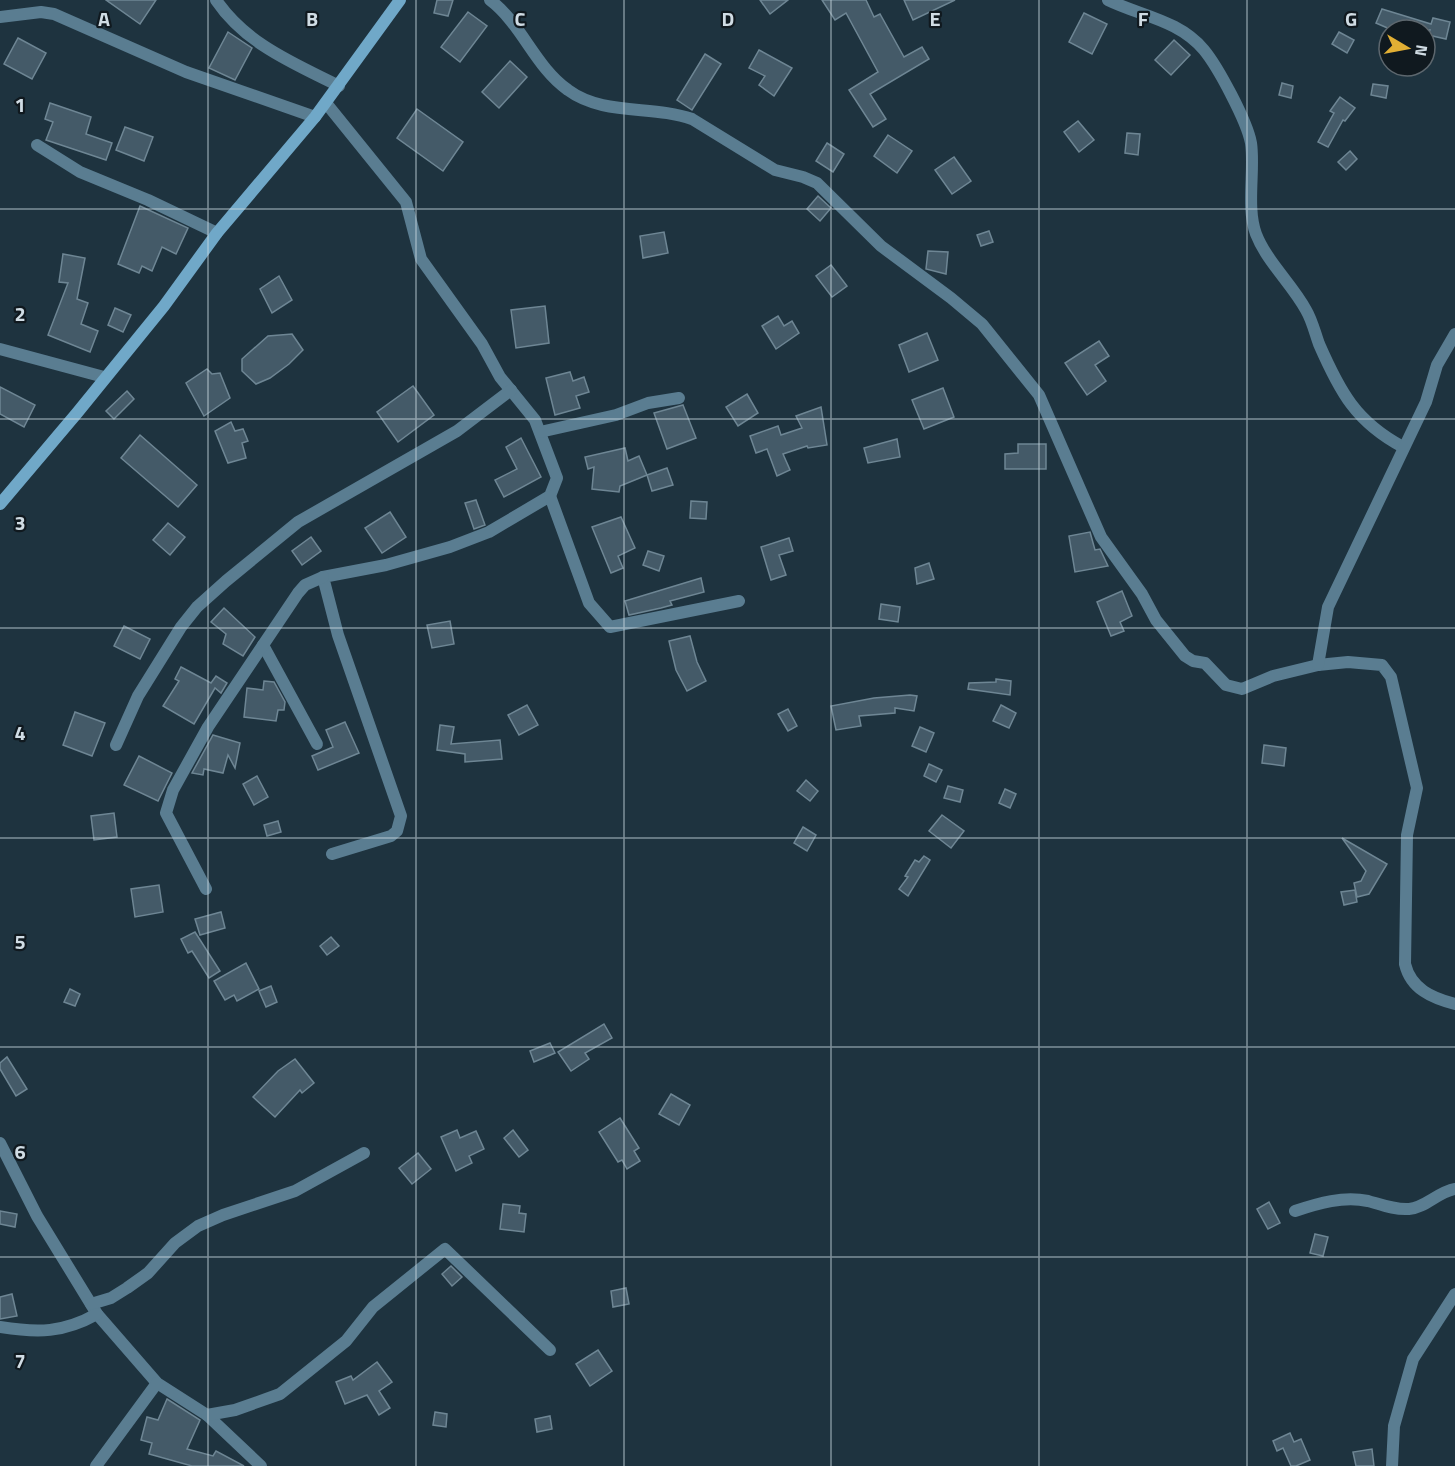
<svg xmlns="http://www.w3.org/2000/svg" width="1455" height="1466" font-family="'Titillium Web',sans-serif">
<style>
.building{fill:#445a68;stroke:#6e8694;stroke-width:1.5}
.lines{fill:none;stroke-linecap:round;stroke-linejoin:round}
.street{stroke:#5a7d91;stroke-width:12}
.secondary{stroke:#70a8c8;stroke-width:12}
.grid{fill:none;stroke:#d0dce4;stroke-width:1.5;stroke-opacity:0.55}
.grid-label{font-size:20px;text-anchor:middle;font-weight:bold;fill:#d0dce4;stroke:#10191f;stroke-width:4.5;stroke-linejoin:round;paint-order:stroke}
</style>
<rect width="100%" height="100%" fill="#1e333f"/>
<g class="building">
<path d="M106 0H156L140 24Z"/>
<path d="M437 0H453L448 16 434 13Z"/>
<path d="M760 0H788L770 14Z"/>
<path d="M822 0H866L874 17 880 14 904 57 922 47 929 59 870 94 886 119 873 127 849 90 878 72 846 13 835 20Z"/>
<path d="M904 0H955L913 20Z"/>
<path d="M1382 9 1431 24 1433 18 1450 22 1446 39 1428 35 1430 30H1392L1376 23Z"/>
<path d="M468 12 487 26 460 62 441 47Z"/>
<path d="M1084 13 1107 24 1092 54 1069 42Z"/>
<path d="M228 32 252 48 235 80 209 68Z"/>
<path d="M1339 32 1354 40 1347 53 1332 44Z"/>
<path d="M18 38 46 53 32 79 4 64Z"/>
<path d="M1174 40 1190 55 1171 75 1155 60Z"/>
<path d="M759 50 792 68 774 96 759 85 765 76 749 68Z"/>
<path d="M705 54 721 64 692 110 677 100Z"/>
<path d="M510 61 527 77 499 108 482 92Z"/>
<path d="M1282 83 1293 86 1291 98 1279 95Z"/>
<path d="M1373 84 1388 86 1386 98 1371 95Z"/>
<path d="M1340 97 1355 108 1345 121 1343 120 1328 147 1318 142 1334 113 1330 111Z"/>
<path d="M50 103 91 117 86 134 112 143 106 160 46 140 53 122 45 119Z"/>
<path d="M417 109 463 142 443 171 397 138Z"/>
<path d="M1078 121 1094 140 1079 152 1064 132Z"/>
<path d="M125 127 153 137 144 161 116 150Z"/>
<path d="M1127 133 1140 134 1138 155 1125 153Z"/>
<path d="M888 135 912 151 897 173 874 156Z"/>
<path d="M827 143 844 154 833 172 816 161Z"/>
<path d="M1350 151 1357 159 1346 170 1338 162Z"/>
<path d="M954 157 971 181 952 194 935 170Z"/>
<path d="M818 196 831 208 820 221 807 209Z"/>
<path d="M140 206 188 228 176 254 162 247 152 271 142 266 139 273 118 264Z"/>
<path d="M989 231 993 242 981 246 977 235Z"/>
<path d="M664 232 668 253 643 258 640 236Z"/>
<path d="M928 251 948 252 946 274 926 269Z"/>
<path d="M63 254 85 258 77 299 88 303 81 324 98 331 90 352 48 335 68 283 59 282Z"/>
<path d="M831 265 847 286 832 297 816 276Z"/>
<path d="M279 276 292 300 272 313 260 289Z"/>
<path d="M545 306 549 343 516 348 511 310Z"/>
<path d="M115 308 131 315 123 332 108 325Z"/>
<path d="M778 316 784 326 792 321 799 333 776 349 762 326Z"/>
<path d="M927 333 938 360 909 372 899 345Z"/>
<path d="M292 334 303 350 289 364 270 378 256 384 242 371V359L268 336Z"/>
<path d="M1099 341 1109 356 1095 365 1106 381 1087 395 1065 363Z"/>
<path d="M207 369 212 374 220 373 230 398 204 416 186 383Z"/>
<path d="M570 372 573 381 584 377 589 392 576 396 580 408 555 415 546 378Z"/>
<path d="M413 386 434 415 398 442 377 412Z"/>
<path d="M0 387 35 405 24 427 0 414Z"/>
<path d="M943 388 954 417 924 429 912 400Z"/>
<path d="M127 391 134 399 114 419 106 411Z"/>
<path d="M747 394 758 413 738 426 726 407Z"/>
<path d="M683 405 696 438 667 449 654 413Z"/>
<path d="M821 407 827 445 808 448 807 446 783 454 790 470 777 476 767 449 756 453 750 436 778 426 781 435 802 428 796 416Z"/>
<path d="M231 422 235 431 243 429 248 441 242 443 246 458 228 463 215 431Z"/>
<path d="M140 435 197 485 178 507 121 458Z"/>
<path d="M521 438 541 477 504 497 495 480 517 469 506 447Z"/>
<path d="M897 439 900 457 868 463 864 448Z"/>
<path d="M1018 444H1046V469H1005V454L1018 453Z"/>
<path d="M625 448 628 461 639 456 647 475 620 486 619 492 592 489 594 467 588 469 585 457Z"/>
<path d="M667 468 673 485 652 491 647 475Z"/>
<path d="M476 500 485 525 474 529 465 503Z"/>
<path d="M691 501 707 502 706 519 690 518Z"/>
<path d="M390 512 406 537 382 553 365 528Z"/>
<path d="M621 517 635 548 618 556 623 568 611 573 592 527Z"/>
<path d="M168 523 185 537 170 555 153 540Z"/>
<path d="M1090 532 1095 550 1100 549 1108 566 1075 572 1069 536Z"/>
<path d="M311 537 321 551 302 565 292 551Z"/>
<path d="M789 538 793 551 779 555 786 575 771 580 761 547Z"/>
<path d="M648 551 664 556 659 571 643 565Z"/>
<path d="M929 563 934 579 917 584 915 568Z"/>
<path d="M701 578 704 592 670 601 672 605 661 608 629 615 625 601Z"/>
<path d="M1122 591 1132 616 1120 622 1124 631 1111 636 1097 602Z"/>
<path d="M881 604 900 607 898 622 879 619Z"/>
<path d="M224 608 255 637 243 656 223 644 226 634 211 622Z"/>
<path d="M450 621 454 644 432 648 427 625Z"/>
<path d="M124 626 150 639 140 659 114 646Z"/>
<path d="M690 636 697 662 706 681 687 691 676 670 669 641Z"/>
<path d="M181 667 211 683 216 676 227 683 221 693 215 688 194 724 163 706 179 681 175 679Z"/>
<path d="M996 679 1011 681 1010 695 968 689 969 683 996 682Z"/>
<path d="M264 681 274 682 285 702 284 710H278L276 721 244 717 247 688 263 690Z"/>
<path d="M910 695 917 696 914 711 895 708V713L859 716 861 726 836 730 831 706 874 698Z"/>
<path d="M527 705 538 725 519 735 508 715Z"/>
<path d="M1001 705 1016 713 1009 728 993 721Z"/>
<path d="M788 709 797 726 788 731 778 714Z"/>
<path d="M75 712 105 723 92 756 63 745Z"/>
<path d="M345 722 359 753 318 770 312 756 333 747 326 730Z"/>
<path d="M440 725 454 727 451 744 500 740 502 759 465 762V754L437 750Z"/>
<path d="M920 727 934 733 926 752 912 746Z"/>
<path d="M213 735 240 743 235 768 228 755 223 773 204 769 203 775 192 773Z"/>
<path d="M1264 745 1286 748 1284 766 1262 763Z"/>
<path d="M139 756 172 773 158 801 124 785Z"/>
<path d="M929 764 942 770 936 782 924 776Z"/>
<path d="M257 776 268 797 254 805 243 784Z"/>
<path d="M806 780 818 791 810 801 797 791Z"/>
<path d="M948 786 963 790 960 802 944 798Z"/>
<path d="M1005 789 1016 794 1010 808 999 803Z"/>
<path d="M114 813 117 837 94 840 91 816Z"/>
<path d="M942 815 964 831 951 848 929 831Z"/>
<path d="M278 821 281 832 267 836 264 825Z"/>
<path d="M803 827 816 835 807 851 794 843Z"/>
<path d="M1342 838 1387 864 1369 894 1357 897 1354 883 1361 881 1366 871Z"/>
<path d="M924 856 930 860 908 896 899 889 908 877 905 876 915 860 919 862Z"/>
<path d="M159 885 163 912 135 917 131 889Z"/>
<path d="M1355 890 1357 902 1344 905 1341 892Z"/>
<path d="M221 912 225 928 200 935 195 919Z"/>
<path d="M195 932 220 971 209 978 192 951 188 953 181 939Z"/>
<path d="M331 937 339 946 327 955 320 946Z"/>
<path d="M246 963 259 989 237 1001 234 995 225 1000 214 981Z"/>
<path d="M271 986 277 1002 266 1007 259 991Z"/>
<path d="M70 989 80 994 75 1006 64 1002Z"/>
<path d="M604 1024 612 1038 585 1053 589 1059 571 1071 558 1052Z"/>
<path d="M550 1043 555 1053 534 1062 530 1051Z"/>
<path d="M7 1057 27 1089 16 1096 0 1069V1063Z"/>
<path d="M295 1059 314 1083 302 1093 300 1090 275 1117 253 1097 278 1071Z"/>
<path d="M671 1094 690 1105 679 1125 659 1114Z"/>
<path d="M620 1118 639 1148 634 1151 640 1161 627 1169 622 1160 618 1162 599 1132Z"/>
<path d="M457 1130 460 1138 476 1131 484 1149 469 1156 472 1163 456 1171 441 1137Z"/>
<path d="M513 1130 528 1150 519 1157 504 1138Z"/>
<path d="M418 1153 431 1169 412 1184 399 1168Z"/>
<path d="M1269 1202 1280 1223 1268 1229 1257 1209Z"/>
<path d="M503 1204 520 1206 519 1213 526 1214 524 1232 500 1229Z"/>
<path d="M0 1211 17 1214 15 1227 0 1224Z"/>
<path d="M1315 1234 1328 1237 1323 1256 1310 1253Z"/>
<path d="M451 1266 462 1277 452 1286 442 1274Z"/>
<path d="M626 1288 629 1304 613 1307 611 1291Z"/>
<path d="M12 1294 17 1316 0 1319V1297Z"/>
<path d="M598 1350 612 1371 590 1386 576 1364Z"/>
<path d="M377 1362 392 1382 379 1391 390 1408 379 1415 367 1395 345 1404 336 1382 351 1376 353 1380Z"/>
<path d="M167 1399 200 1420 187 1449 213 1456 216 1451 244 1466H192L149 1454 152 1443 141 1440 147 1417 158 1420Z"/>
<path d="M435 1412 447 1414 446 1427 433 1425Z"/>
<path d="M550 1416 552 1429 537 1432 535 1419Z"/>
<path d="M1290 1433 1294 1442 1301 1439 1310 1460 1296 1466H1291L1283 1448 1277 1451 1273 1441Z"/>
<path d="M1372 1449 1374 1466H1356L1353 1452Z"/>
</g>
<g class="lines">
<g class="street">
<path d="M216 0C246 44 293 63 339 86"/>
<path d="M490 0C522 24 535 67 568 90 603 116 653 105 692 119L775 170 803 177 817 183 881 246 951 298 982 324 1039 395 1101 537 1142 594 1156 620 1185 656 1193 661 1205 663 1226 685 1242 689 1273 676 1318 665 1348 662 1382 665 1391 677 1417 788 1407 835 1405 964C1411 989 1432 998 1455 1004"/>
<path d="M1108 0C1141 16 1179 20 1204 50 1218 67 1247 121 1251 143 1255 170 1246 207 1256 234 1267 262 1292 284 1306 310 1312 320 1315 333 1319 344 1340 392 1356 422 1403 447"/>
<path d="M0 17 41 12 54 14 186 72 315 117"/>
<path d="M326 103 406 202 421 259 482 344 500 377 535 420 557 478 550 496 489 532 450 547 386 565 323 577 338 635 401 816 397 831 391 836 332 854"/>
<path d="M37 145 80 172 148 200 217 233"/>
<path d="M0 349 104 377"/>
<path d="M540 432 616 415 648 403 679 398"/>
<path d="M550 496 589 603 610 627 739 601"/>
<path d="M263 645 317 744"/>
<path d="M1318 665 1328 607 1426 402 1437 365 1455 334"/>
<path d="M116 745 138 696 181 627 197 607 226 581 298 522 457 431 511 390"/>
<path d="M206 889 166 813 173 790 208 727 298 593 305 585 323 577"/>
<path d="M0 1143 37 1216 97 1314 157 1383 207 1415 261 1466"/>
<path d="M1295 1211C1319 1203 1343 1196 1368 1201 1382 1205 1395 1210 1409 1209 1425 1208 1438 1192 1455 1189"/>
<path d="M91 1304 111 1298 127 1288 148 1273 175 1243 198 1226 223 1215 295 1191 364 1153"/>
<path d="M0 1327C38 1333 63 1333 97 1314"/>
<path d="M207 1415 235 1410 280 1394 346 1341 373 1307 445 1249 550 1350"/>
<path d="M96 1466 157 1383"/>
<path d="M1392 1466 1394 1426 1413 1359 1455 1294"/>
</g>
<path class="secondary" d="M0 504 77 413 164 306 217 233 315 117 400 0"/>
</g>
<path class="grid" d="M208 0V1466M416 0V1466M624 0V1466M831 0V1466M1039 0V1466M1247 0V1466M0 209H1455M0 419H1455M0 628H1455M0 838H1455M0 1047H1455M0 1257H1455"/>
<g class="grid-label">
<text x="104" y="26">A</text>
<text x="312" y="26">B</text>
<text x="520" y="26">C</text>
<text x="728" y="26">D</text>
<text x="935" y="26">E</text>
<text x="1143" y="26">F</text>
<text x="1351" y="26">G</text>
<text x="20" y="112">1</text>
<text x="20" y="321">2</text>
<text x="20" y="530">3</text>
<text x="20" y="740">4</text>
<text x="20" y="949">5</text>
<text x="20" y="1159">6</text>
<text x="20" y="1368">7</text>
</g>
<g transform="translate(1407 48) rotate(100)"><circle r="28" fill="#10191f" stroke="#5d676e" stroke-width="1.5"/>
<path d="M0-4.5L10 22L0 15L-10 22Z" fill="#e2af34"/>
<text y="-9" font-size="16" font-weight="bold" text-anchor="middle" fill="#d0dce4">N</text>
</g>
</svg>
